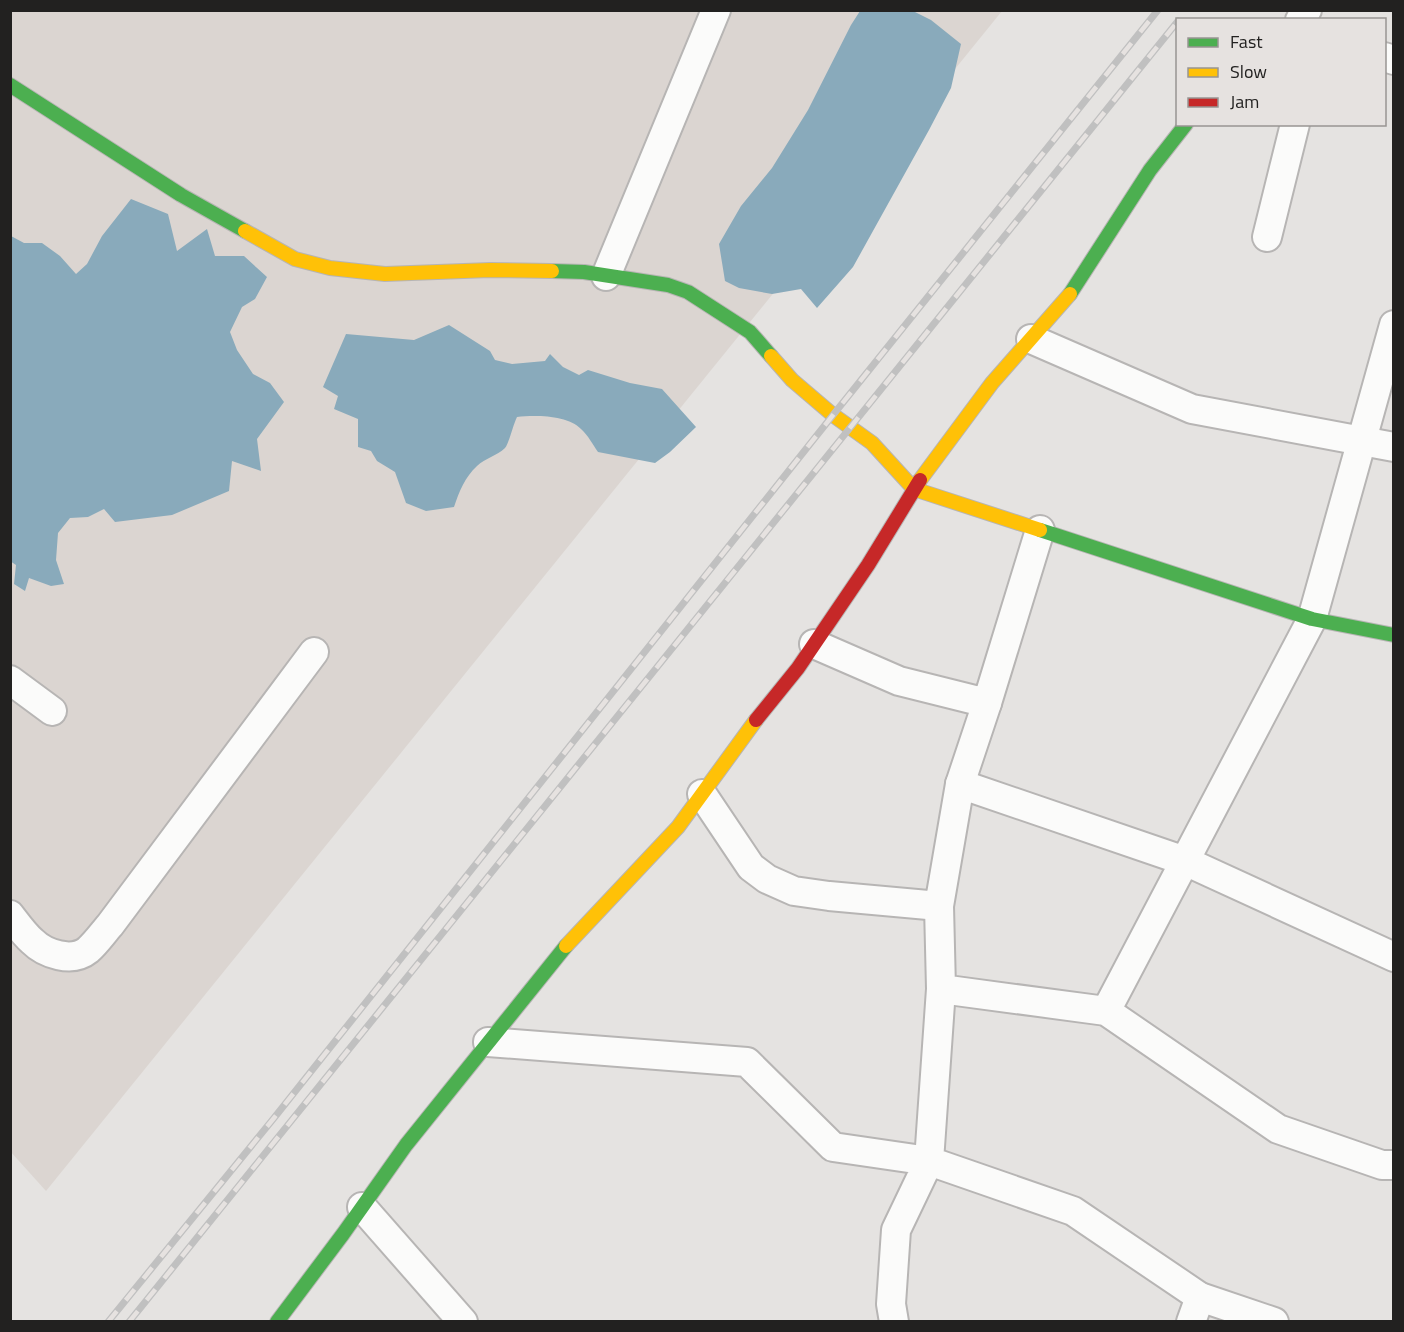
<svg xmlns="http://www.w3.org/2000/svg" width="1404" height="1332" font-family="'Titillium Web',sans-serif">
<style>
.built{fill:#dbd5d1}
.water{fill:#89aabb}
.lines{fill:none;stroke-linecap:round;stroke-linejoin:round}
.street-casing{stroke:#b7b5b4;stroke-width:32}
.fast-casing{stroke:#b7b5b4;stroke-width:16}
.slow-casing{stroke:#b7b5b4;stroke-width:16}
.jam-casing{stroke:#b7b5b4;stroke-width:16}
.street{stroke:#fbfbfa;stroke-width:28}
.fast{stroke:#4caf50;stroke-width:14}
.slow{stroke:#ffc107;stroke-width:14}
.jam{stroke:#c62828;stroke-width:14}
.rail-casing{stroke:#c0c0c0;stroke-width:7}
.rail{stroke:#e6e2e0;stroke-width:4.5;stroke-dasharray:14;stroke-linecap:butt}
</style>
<rect width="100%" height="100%" fill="#e5e3e1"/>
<path class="built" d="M10 11H1002L46 1191 10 1151Z"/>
<g class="water">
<path d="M860 11H913L931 20 961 44 951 88 929 130 853 267 817 308 801 289 772 294 739 288 725 281 719 244 741 206 772 168 808 110 851 25Z"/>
<path d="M131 199 168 214 177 251 207 229 215 256H244L267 277 255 299 242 307 230 332 237 350 253 374 270 383 284 402 257 439 261 471 232 461 229 491 172 515 115 522 104 509 88 517 70 518 58 533 56 560 64 584 51 586 29 578 25 591 14 584 16 565 10 561 11 236 24 243H42L60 256 76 274 87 264 102 236Z"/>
<path d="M449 325 490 351 495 360 512 364 545 361 550 354 563 367 579 375 588 370 630 383 662 389 696 427 670 452 655 463 598 452C593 445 588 435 581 429 568 415 535 415 517 417 513 425 509 443 505 448 497 456 485 458 477 466 465 477 459 492 454 507L426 511 406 503 395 472 377 461 371 451 358 447V419L334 409 338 396 323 387 346 334 414 340Z"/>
</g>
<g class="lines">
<g class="street-casing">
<g id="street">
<path d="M1300 20 1307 10"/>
<path d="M1384 57 1394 60"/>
<path d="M1267 237 1295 124"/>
<path d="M606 276 716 10"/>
<path d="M1031 339 1192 409 1394 447"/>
<path d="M814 644 899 681 987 703 1040 530"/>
<path d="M10 680 52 711"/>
<path d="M960 784 1185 861 1394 957"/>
<path d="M702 794 751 867 767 879 794 891 829 896 939 906 960 784 987 703"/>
<path d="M939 906 941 989 1106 1011 1278 1129 1382 1165H1394"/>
<path d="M10 915C17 924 24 934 32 941 45 954 72 963 88 950 96 943 103 933 110 925L314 652"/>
<path d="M941 989 929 1161 1073 1211 1200 1297 1274 1322"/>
<path d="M1106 1011 1312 619 1394 325"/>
<path d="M488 1042 747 1062 833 1147 929 1161 896 1230 891 1304 894 1322"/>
<path d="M362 1207 463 1322"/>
<path d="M1191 1322 1200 1297"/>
</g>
</g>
<g class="fast-casing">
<g id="fast">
<path d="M10 85 181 195 245 231"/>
<path d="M552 271 584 272 668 285 688 292 750 332 771 356"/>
<path d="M1070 294 1150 170 1186 124"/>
<path d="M1040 530 1312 619 1394 635"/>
<path d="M277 1322 343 1234 406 1145 566 946"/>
</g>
</g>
<g class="slow-casing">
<g id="slow">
<path d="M245 231 295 259 330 268 385 274 490 270 552 271"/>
<path d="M771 356 792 380 833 415 872 443 914 489 1040 530"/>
<path d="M920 480 992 383 1070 294"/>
<path d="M566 946 678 827 756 720"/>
</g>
</g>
<g class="jam-casing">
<path id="jam" d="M756 720 798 668 868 565 920 480"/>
</g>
<use href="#street" class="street"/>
<use href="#fast" class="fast"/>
<use href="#slow" class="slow"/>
<use href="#jam" class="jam"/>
<g class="rail-casing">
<g id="rail">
<path d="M108 1322 274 1118 833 415 1158 10"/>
<path d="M129 1322 1178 21"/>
</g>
</g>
<use href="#rail" class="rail"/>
</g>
<rect width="1404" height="1332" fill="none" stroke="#222120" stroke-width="24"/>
<rect x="1176" y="18" width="210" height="108" fill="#e6e2e0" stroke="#989593" stroke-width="1.5"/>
<rect x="1188" y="38" width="30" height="9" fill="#4caf50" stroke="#989593" stroke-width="1.5"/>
<text x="1230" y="48" font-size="18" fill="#222120">Fast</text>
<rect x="1188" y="68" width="30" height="9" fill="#ffc107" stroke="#989593" stroke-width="1.5"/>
<text x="1230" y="78" font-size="18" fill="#222120">Slow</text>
<rect x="1188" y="98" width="30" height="9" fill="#c62828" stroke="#989593" stroke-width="1.5"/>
<text x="1230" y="108" font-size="18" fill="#222120">Jam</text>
</svg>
